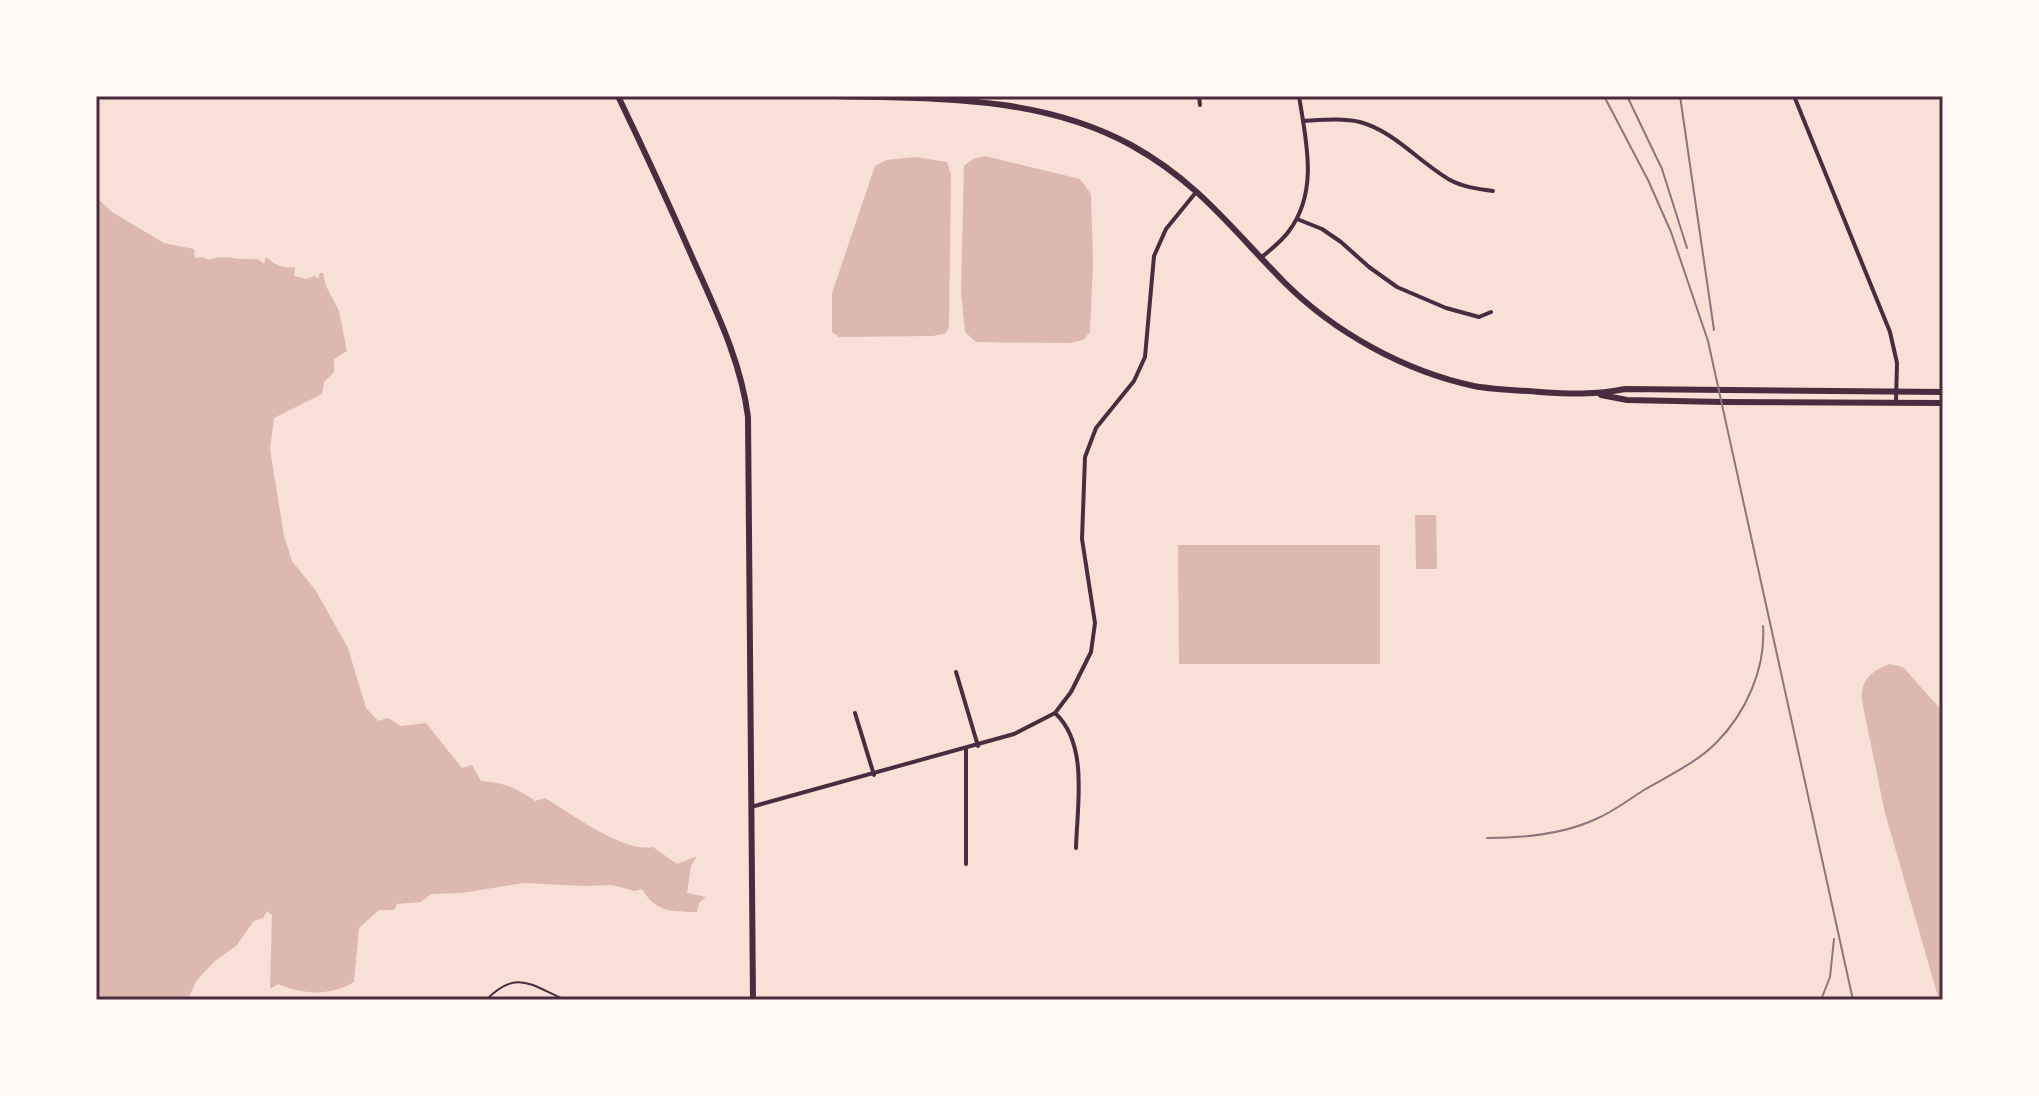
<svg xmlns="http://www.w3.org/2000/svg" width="2039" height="1096" font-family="'PT Sans',sans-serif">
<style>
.water{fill:#dcb8b0}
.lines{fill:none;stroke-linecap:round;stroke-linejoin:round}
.path{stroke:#4a2c40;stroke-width:2}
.minor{stroke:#4a2c40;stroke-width:4}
.tertiary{stroke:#4a2c40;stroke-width:6}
.rail{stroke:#8f747c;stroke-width:2}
.neatline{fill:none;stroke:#4a2c40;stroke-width:3}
</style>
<rect width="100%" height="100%" fill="#f7e1d7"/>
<g class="water">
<path d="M985 156 1080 179 1091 194 1093 263 1090 332 1083 340 1070 343 976 342 965 332 961 293 964 166 973 159Z"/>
<path d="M916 157 947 162 951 174 949 326 946 333 933 336 839 337 832 332V293L875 166 886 160Z"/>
<path d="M96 197 112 212 164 243 194 249 195 258 203 257 208 260C225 254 240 261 258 259L264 264 266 257C275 265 283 269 295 267L294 276 306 279 315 276 318 279 320 273H323L326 286 339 311 347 351 334 359V372L324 382 322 394 274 418 270 449 284 536 292 561 316 591 348 648 366 708 378 721 388 718 401 726 426 723 462 768 472 765 481 781C502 782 517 788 535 801L545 798C572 814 623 853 653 847L677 864 697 856 691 866 687 893 706 897 699 903 697 912C673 912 655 912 642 889L635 891 612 885 584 886 524 883 461 893 431 894 421 902 397 904 394 910H379L359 928 354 982C330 996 304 995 278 984L270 989 272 915 267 911 263 918 254 921 236 946 215 961 196 981 188 1000H96Z"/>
<path d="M1415 515H1436L1437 569H1416Z"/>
<path d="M1178 545H1380V664H1179Z"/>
<path d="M1890 664 1903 667 1943 712V1000H1939L1885 813 1862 701C1860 680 1871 671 1890 664Z"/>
</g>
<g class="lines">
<path class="path" d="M486 1000C518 968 531 986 566 1000"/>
<g class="minor">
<path d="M1199 96 1200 105"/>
<path d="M1794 96 1890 332 1897 363 1896 402"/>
<path d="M1303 121C1322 120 1342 118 1360 122 1394 131 1420 163 1450 180 1463 187 1478 189 1493 191"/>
<path d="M1297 219 1322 229 1341 242 1369 267 1397 287 1446 308 1479 317 1491 312"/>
<path d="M1262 257C1271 249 1282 241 1289 231 1319 191 1306 141 1299 96"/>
<path d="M956 672 978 746"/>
<path d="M855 713 874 775"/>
<path d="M1055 713C1089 744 1077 806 1076 848"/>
<path d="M751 807 1014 734 1055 713 1071 692 1091 652 1095 623 1082 539 1085 457 1096 428 1134 381 1145 357 1154 256 1166 229 1197 191"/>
<path d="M966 864V749"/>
</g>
<g class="tertiary">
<path d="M618 96C644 150 669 204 693 259 716 311 741 361 748 417L753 1000"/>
<path d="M834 96C936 99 1039 95 1131 145 1198 182 1232 229 1284 282 1334 332 1404 371 1474 386 1495 390 1518 390 1540 392 1569 394 1596 395 1625 389L1943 392"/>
<path d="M1601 395 1627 400 1722 402 1943 403"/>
</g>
<g class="rail">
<path d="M1604 96 1648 180 1671 232 1708 341 1853 1000"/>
<path d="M1627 96 1662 169 1687 248"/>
<path d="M1680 96 1714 330"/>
<path d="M1487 838C1522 838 1564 834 1596 819 1613 812 1628 800 1644 790 1668 776 1696 763 1716 743 1746 713 1766 668 1763 626"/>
<path d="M1821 1000 1830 977 1834 939"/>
</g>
</g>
<rect width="2039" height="1096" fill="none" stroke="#fffaf5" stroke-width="196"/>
<rect x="98" y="98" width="1843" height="900" class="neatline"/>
</svg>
